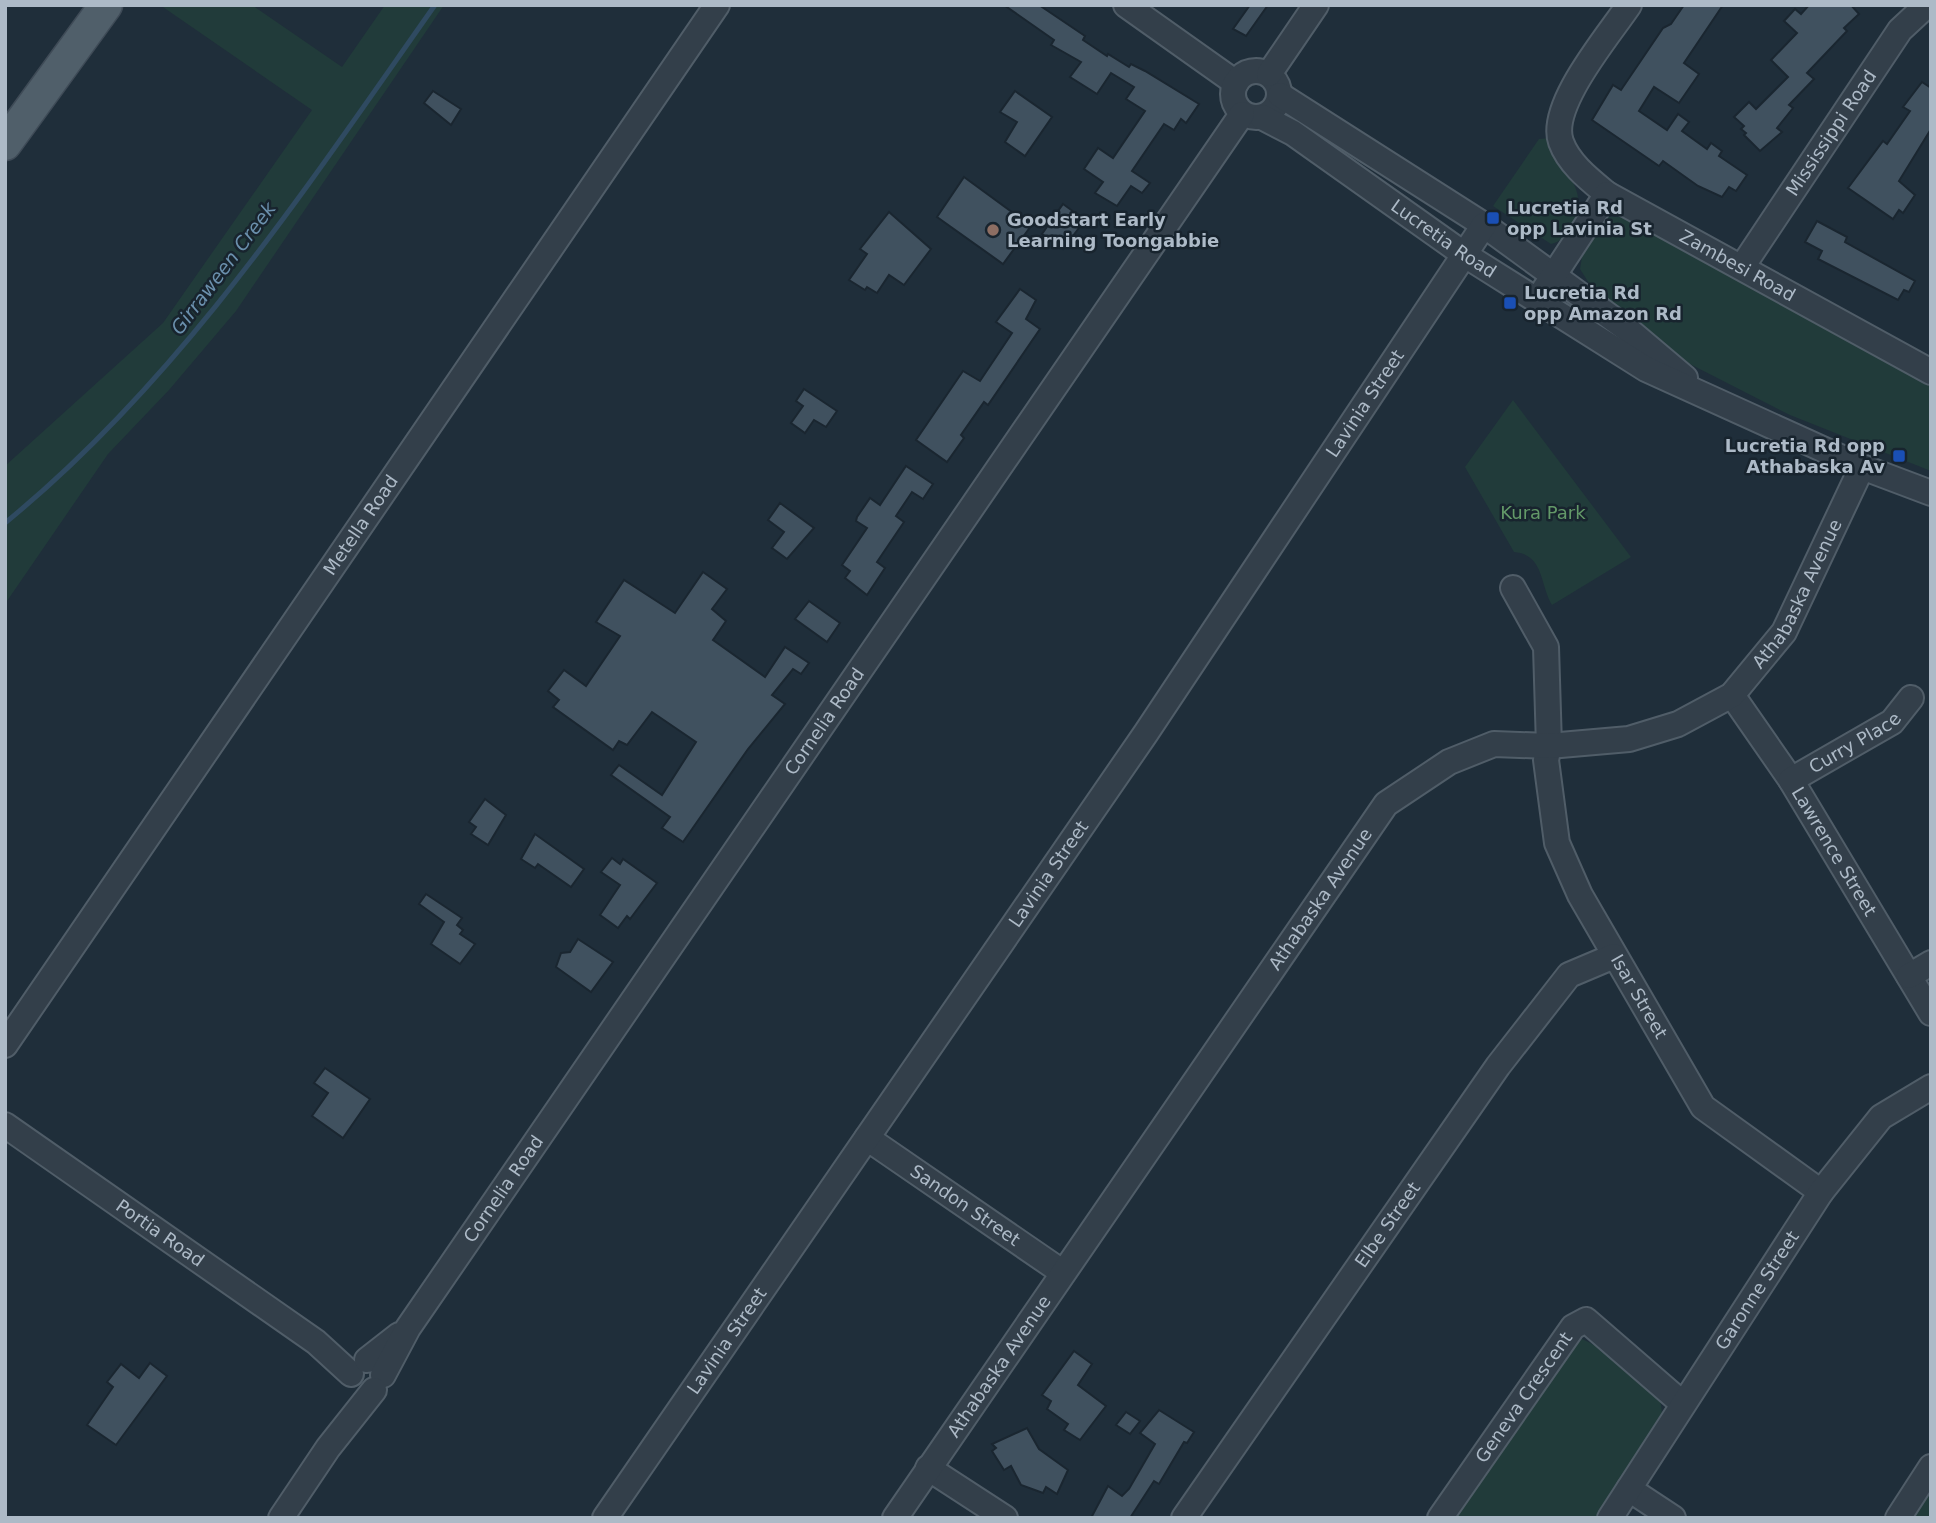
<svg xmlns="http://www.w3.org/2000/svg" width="1936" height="1523" font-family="'DejaVu Sans',sans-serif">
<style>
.green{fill:#213b3a}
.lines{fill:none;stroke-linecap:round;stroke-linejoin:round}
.stream{stroke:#2f4a61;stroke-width:5}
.building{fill:#40515f;stroke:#1a2630;stroke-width:2}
.minor-casing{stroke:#505d68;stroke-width:28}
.major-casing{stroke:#3f4b57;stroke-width:35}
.minor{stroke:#333f4a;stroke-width:24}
.major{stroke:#505f6a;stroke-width:32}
.transit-dot{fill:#1a4fb4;stroke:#18242e;stroke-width:2.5}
.education-dot{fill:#8d6e63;stroke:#18242e;stroke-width:2.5}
.labels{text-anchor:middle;stroke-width:5;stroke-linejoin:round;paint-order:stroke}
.street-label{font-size:18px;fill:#adbac7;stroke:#18242e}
.poi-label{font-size:18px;font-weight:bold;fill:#adbac7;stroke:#18242e;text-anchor:start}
.park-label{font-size:18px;fill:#639968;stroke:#18242e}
.water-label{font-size:19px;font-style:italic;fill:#6b90ad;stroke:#18242e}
</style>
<rect width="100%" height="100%" fill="#1f2e3a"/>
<g class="green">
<path d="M160 5H252L342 67 385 5H444L236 311 169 390 108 454 5 604V466L163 323 312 110Z"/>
<path d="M1551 138C1560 175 1594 189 1570 227 1564 236 1561 242 1551 244L1493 206 1539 139Z"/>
<path d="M1607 217H1628L1931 385V471L1790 415 1686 362 1596 294 1580 269 1582 257Z"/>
<path d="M1513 400 1631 557 1552 605C1540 585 1544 554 1514 552L1465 467Z"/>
<path d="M1582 1339C1600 1346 1650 1382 1659 1399 1662 1405 1662 1414 1662 1421L1598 1518H1452L1575 1343Z"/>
<path d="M1931 1485V1518H1909Z"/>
</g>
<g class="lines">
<path class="stream" d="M5 523C180 380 306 188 435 5"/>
</g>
<g class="building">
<path d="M1004 5H1039L1085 36 1083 40 1107 56 1108 54 1129 67 1131 64 1145 71 1199 104 1186 123 1181 119 1174 130 1164 124 1132 171 1150 183 1142 193 1131 186 1117 206 1095 193 1103 182 1084 169 1098 148 1113 158 1145 111 1126 99 1134 87 1111 73 1097 94 1070 77 1081 62 1051 45 1054 40Z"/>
<path d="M1250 5H1268L1246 36 1233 29Z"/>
<path d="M1684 5H1723L1684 63 1699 74 1679 103 1654 87 1639 111 1667 130 1678 114 1689 122 1682 131 1707 149 1711 143 1722 151 1719 156 1747 175 1736 191 1729 187 1722 197 1698 186 1663 161 1659 166 1592 120 1613 85 1621 90 1663 28 1671 24Z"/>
<path d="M1809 5H1851L1859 14 1844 28 1847 31 1807 73 1814 79 1789 105 1793 108 1777 128 1782 132 1760 151 1744 135 1746 133 1741 129 1744 126 1734 117 1749 102 1756 109 1788 77 1771 60 1797 33 1784 21 1795 9 1801 14Z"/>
<path d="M1922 82 1931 88V129L1899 181 1915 195 1903 213 1899 210 1893 219 1848 188 1883 141 1887 144 1910 111 1903 107Z"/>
<path d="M433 91 461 109 451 125 424 103Z"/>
<path d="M1015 91 1052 117 1025 156 1005 142 1017 122 1000 112Z"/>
<path d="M964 177 1031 226 1003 264 937 217Z"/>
<path d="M1063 204 1085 220 1063 249 1042 234Z"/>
<path d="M889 212 931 249 904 285 889 275 877 293 867 287 865 290 849 280 867 254 860 249Z"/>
<path d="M1817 221 1847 237 1845 242 1915 281 1909 292 1904 290 1898 300 1818 259 1822 251 1805 242Z"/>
<path d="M1020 289 1036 300 1026 319 1040 329 988 405 984 402 961 435 964 438 947 462 916 440 963 371 980 381 1012 333 996 322Z"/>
<path d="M804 389 837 411 826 427 814 420 805 433 791 423 803 406 796 401Z"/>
<path d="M906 466 933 484 923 499 912 492 896 516 904 522 877 562 885 568 867 595 845 578 850 571 842 565 867 528 856 521 857 517 870 498 880 505Z"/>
<path d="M780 503 814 528 787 559 772 548 784 532 768 520Z"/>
<path d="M703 572 727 589 712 609 726 621 713 640 765 677 785 647 809 663 801 674 793 669 772 695 785 704 748 749 683 842 662 828 670 817 611 775 619 765 662 795 696 742 652 712 627 745 619 741 613 750 553 707 559 700 548 691 564 670 586 686 620 636 596 622 624 580 675 613Z"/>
<path d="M809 601 840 623 827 642 795 619Z"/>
<path d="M485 799 506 815 488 845 471 834 476 827 469 822Z"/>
<path d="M535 834 584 869 571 887 538 864 535 868 521 859Z"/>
<path d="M612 858 620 864 623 859 657 883 630 919 627 916 618 928 600 915 620 885 601 872Z"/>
<path d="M426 894 462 918 457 925 463 930 460 934 475 944 460 964 431 944 444 922 419 904Z"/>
<path d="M578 939 613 962 591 992 556 967 561 953 570 952Z"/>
<path d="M325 1068 370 1099 343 1138 312 1116 328 1093 314 1083Z"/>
<path d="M1074 1351 1092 1364 1078 1385 1106 1406 1080 1440 1064 1430 1068 1424 1047 1409 1051 1401 1042 1395Z"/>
<path d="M150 1363 167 1376 116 1445 87 1425 113 1387 107 1382 121 1364 139 1378Z"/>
<path d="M1159 1410 1194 1432 1187 1443 1184 1442 1159 1484 1154 1481 1130 1518H1091L1108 1486 1122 1496 1129 1489 1155 1444 1140 1433Z"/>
<path d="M1126 1412 1140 1421 1130 1434 1116 1425Z"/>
<path d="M1027 1428 1039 1449 1068 1470 1057 1494 1046 1487 1043 1493 1021 1485 1011 1466 1004 1470 992 1451 996 1448 992 1444Z"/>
</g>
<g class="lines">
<g class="minor-casing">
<g id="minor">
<path d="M1126 5 1236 83"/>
<path id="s1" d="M1629 5C1609 35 1548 106 1561 142 1569 164 1590 180 1607 194L1931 372"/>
<circle cx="1256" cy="94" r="23"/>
<path d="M1269 74 1316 5"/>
<path d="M1280 95 1484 225 1627 329 1685 378"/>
<path id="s2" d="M1262 117 1293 133 1465 255 1646 369 1862 467 1931 493"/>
<path id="s3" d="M1742 267 1900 30 1927 5"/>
<path d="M1544 290 1607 194"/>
<path id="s4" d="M1513 588 1546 647 1549 746 1546 760 1557 843 1580 895 1703 1107 1821 1192"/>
<path id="s5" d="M1732 695 1791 780 1931 1013"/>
<path id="s6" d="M1791 780 1892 722 1911 698"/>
<path d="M1909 976 1931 963"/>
<path id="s7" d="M5 1045 717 5"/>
<path id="s8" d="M5 1125 316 1342 351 1374"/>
<path id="s9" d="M867 1138 1062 1272"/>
<path d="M367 1360 399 1335"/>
<path id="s10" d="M383 1375 408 1328 1242 114"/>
<path d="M928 1468 1005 1518"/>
<path d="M1629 1489 1673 1518"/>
<path d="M281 1518 328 1448 374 1390"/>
<path id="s11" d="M605 1518 1146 733 1484 225"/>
<path id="s12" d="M895 1518 1386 804 1449 762 1494 744 1549 746 1629 739 1678 724 1732 695 1784 632 1862 467"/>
<path id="s13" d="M1184 1518 1498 1066 1569 975 1614 956"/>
<path id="s14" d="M1440 1518 1573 1327 1586 1320 1683 1404"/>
<path id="s15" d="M1610 1518 1821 1192 1881 1117 1931 1087"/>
<path d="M1898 1518 1931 1467"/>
</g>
</g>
<g class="major-casing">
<path id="major" d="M5 144 106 5"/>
</g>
<use href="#minor" class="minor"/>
<use href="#major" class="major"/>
</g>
<g class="transit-dot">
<rect x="1486" y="211" width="14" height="14" rx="3.5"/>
<rect x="1503" y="296" width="14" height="14" rx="3.5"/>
<rect x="1892" y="449" width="14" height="14" rx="3.5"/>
</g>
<circle class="education-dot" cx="993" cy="230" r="7"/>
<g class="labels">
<g class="street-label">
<text dy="6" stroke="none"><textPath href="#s3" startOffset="161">Mississippi Road</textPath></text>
<text dy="6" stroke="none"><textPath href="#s2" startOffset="219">Lucretia Road</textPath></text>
<text dy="6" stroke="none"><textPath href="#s1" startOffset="376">Zambesi Road</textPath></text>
<text dy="6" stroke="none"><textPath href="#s11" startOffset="1349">Lavinia Street</textPath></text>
<text dy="6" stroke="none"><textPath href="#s7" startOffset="630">Metella Road</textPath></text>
<text dy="6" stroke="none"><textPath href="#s12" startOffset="1360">Athabaska Avenue</textPath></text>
<text dy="6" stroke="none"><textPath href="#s10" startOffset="789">Cornelia Road</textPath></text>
<text dy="6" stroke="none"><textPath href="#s6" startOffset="74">Curry Place</textPath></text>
<text dy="6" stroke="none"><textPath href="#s5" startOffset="187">Lawrence Street</textPath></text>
<text dy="6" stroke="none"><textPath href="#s11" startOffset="782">Lavinia Street</textPath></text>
<text dy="6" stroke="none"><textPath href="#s12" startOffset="751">Athabaska Avenue</textPath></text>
<text dy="6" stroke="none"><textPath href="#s4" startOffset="439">Isar Street</textPath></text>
<text dy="6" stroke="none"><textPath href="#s10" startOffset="222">Cornelia Road</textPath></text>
<text dy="6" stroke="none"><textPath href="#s9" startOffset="119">Sandon Street</textPath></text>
<text dy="6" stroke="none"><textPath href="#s13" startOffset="357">Elbe Street</textPath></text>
<text dy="6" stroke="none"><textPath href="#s8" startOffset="189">Portia Road</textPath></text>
<text dy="6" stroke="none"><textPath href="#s15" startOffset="271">Garonne Street</textPath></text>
<text dy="6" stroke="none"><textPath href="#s11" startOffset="215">Lavinia Street</textPath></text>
<text dy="6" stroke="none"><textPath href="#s12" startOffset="184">Athabaska Avenue</textPath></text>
<text dy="6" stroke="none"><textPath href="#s14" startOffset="147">Geneva Crescent</textPath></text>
</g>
<g class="poi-label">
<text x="1507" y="214">Lucretia Rd<tspan x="1507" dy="21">opp Lavinia St</tspan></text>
<text x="1007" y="226">Goodstart Early<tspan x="1007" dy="21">Learning Toongabbie</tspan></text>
<text x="1524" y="299">Lucretia Rd<tspan x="1524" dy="21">opp Amazon Rd</tspan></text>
<text x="1885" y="452" text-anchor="end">Lucretia Rd opp<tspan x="1885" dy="21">Athabaska Av</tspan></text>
</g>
<g class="park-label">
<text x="1543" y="519">Kura Park</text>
</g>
<g class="water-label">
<text transform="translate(223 268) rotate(-53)" y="7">Girraween Creek</text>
</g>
</g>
<rect width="1936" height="1523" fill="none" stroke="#adbac7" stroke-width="14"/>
</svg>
